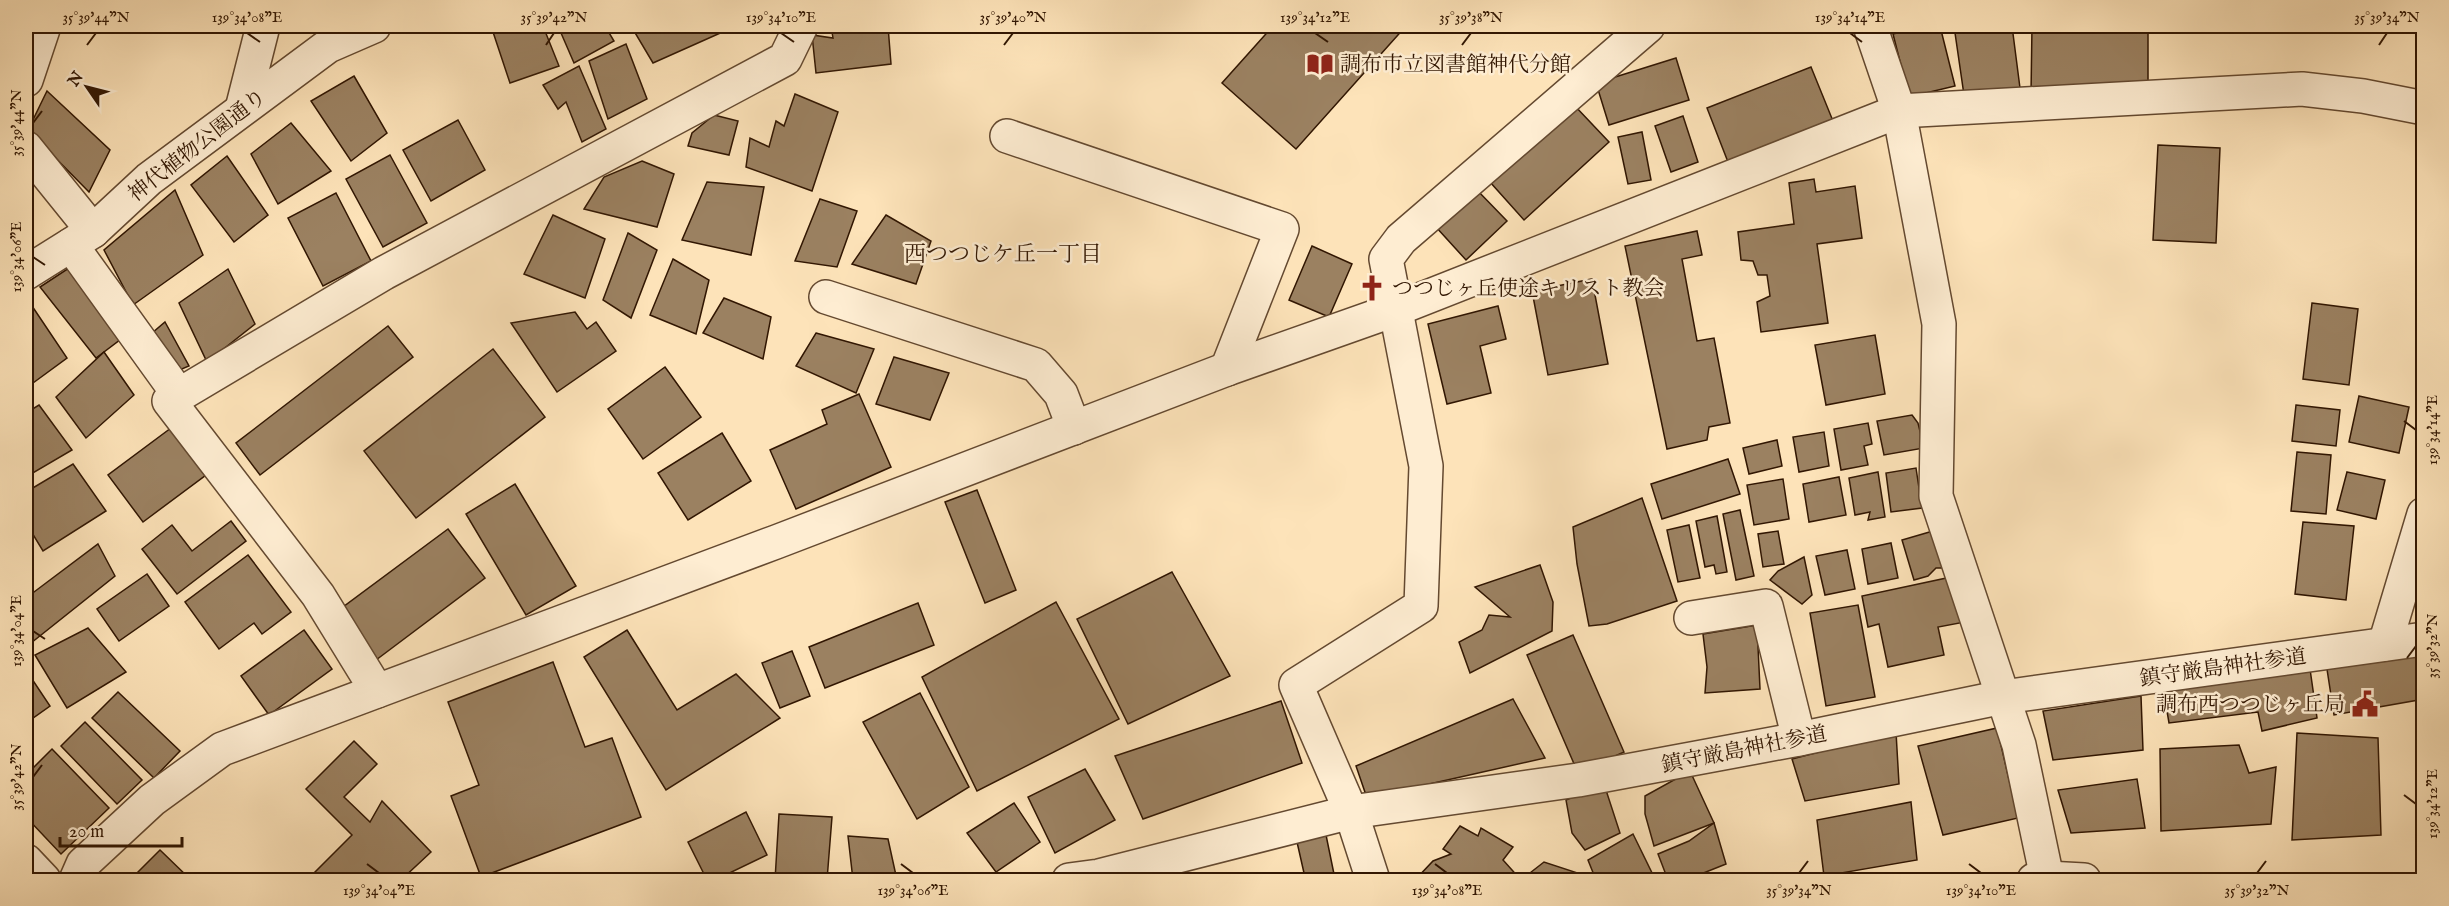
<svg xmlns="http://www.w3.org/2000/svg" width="2449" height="906" font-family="'IM FELL English','Noto Serif JP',serif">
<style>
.building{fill:#9b8161;stroke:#311602;stroke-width:1.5}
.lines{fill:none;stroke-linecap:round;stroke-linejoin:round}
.minor-casing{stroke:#644930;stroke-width:36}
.minor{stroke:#feedd2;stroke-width:33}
.ticks{fill:none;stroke:#311602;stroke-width:2}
.labels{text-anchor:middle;stroke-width:5;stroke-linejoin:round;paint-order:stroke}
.poi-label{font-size:21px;fill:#311602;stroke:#feedd2;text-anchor:start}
.street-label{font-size:21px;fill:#311602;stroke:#feedd2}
.neighbourhood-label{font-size:22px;fill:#311602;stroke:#feedd2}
.neatline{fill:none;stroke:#311602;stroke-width:2}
.ticks-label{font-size:15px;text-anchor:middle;fill:#311602}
</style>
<rect width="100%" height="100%" fill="#fde3b9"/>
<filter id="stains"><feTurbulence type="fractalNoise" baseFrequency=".00333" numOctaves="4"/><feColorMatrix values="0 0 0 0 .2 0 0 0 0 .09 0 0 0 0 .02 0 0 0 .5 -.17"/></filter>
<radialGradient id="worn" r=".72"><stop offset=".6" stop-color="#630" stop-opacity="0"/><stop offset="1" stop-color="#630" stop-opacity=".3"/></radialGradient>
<g class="building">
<path d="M491 26H543L559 66 510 83Z"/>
<path d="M558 26H605L614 41 574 63Z"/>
<path d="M631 26H736L653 63Z"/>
<path d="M831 26H888L891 64 816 73 812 35 833 38Z"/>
<path d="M1273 26H1406L1296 149 1222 83Z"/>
<path d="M1924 26H1940L1955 86 1909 97 1893 34Z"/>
<path d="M1954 26H2012L2020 88 1964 95Z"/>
<path d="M2032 26H2148V95L2031 94Z"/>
<path d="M626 44 647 99 608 119 589 61Z"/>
<path d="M1676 58 1689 100 1609 125 1596 83Z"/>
<path d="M579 66 606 129 582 142 566 102 558 109 543 85Z"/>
<path d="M1811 67 1833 121 1728 162 1707 108Z"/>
<path d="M354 76 387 133 351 161 311 101Z"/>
<path d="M47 91 110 150 89 192 28 130Z"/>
<path d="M795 94 838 112 812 191 746 167 750 138 769 147 776 121 784 126Z"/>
<path d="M1574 105 1609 142 1524 220 1490 182Z"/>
<path d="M714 115 738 121 729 155 688 146 692 133Z"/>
<path d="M1683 116 1698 162 1671 172 1655 126Z"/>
<path d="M458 120 485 170 431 201 403 150Z"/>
<path d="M291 123 331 171 278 204 251 154Z"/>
<path d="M1642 132 1651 180 1628 184 1618 137Z"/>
<path d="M2158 145 2220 148 2216 243 2153 240Z"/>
<path d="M390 155 427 223 383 247 346 179Z"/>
<path d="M227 156 268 215 234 242 191 185Z"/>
<path d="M642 161 674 174 657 227 584 209 604 177Z"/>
<path d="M1814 179 1816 192 1855 186 1862 238 1817 244 1828 323 1761 332 1757 302 1770 296 1767 275H1758L1753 261 1741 260 1738 232 1794 224 1789 183Z"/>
<path d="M707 182 764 187 751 255 682 240Z"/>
<path d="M1476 189 1507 221 1466 260 1436 227Z"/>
<path d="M175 190 203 255 133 305 104 250Z"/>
<path d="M336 193 371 261 323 286 288 218Z"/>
<path d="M820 199 857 211 837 267 795 261Z"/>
<path d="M553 215 605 239 585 298 524 274Z"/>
<path d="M886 215 931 241 916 284 852 264Z"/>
<path d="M1697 231 1702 255 1682 259 1697 341 1714 338 1730 423 1709 427 1707 440 1667 449 1625 246Z"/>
<path d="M628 233 657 250 631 318 603 300Z"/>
<path d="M1312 246 1352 264 1329 317 1289 300Z"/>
<path d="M673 259 709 280 696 334 650 315Z"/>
<path d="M75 264 125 336 96 358 40 287Z"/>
<path d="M228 269 255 324 207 362 179 303Z"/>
<path d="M1592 279 1608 364 1548 375 1532 291Z"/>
<path d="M724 298 771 317 763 359 703 333Z"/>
<path d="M28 300 67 358 33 383 26 372V302Z"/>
<path d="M2312 303 2358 309 2349 385 2303 379Z"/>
<path d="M1498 306 1506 339 1480 346 1491 393 1447 404 1428 324Z"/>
<path d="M575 312 587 329 596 322 616 351 557 392 511 323Z"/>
<path d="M165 322 189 366 170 374 145 339Z"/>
<path d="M388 326 413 357 260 475 236 443Z"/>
<path d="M816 333 874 349 856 393 796 366Z"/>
<path d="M1875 335 1885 394 1826 405 1815 345Z"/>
<path d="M493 349 545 417 416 518 364 451Z"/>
<path d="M104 352 134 395 86 438 56 397Z"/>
<path d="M894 357 949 373 930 420 876 404Z"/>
<path d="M665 367 701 417 643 459 608 409Z"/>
<path d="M859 394 891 467 796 509 770 450 827 424 822 410Z"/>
<path d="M2359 396 2409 407 2399 453 2349 442Z"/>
<path d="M39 405 72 450 26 477V413Z"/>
<path d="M2296 405 2340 410 2336 446 2292 441Z"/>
<path d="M1912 415 1918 423 1924 448 1884 455 1877 421Z"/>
<path d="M1868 423 1872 444 1864 446 1868 465 1841 470 1834 429Z"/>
<path d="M171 428 206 475 143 522 108 475Z"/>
<path d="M1824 432 1829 466 1799 472 1793 437Z"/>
<path d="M722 433 751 481 688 520 658 473Z"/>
<path d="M1777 440 1782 466 1749 474 1743 448Z"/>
<path d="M2297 452 2331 455 2326 514 2291 511Z"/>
<path d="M1728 459 1740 494 1662 519 1651 484Z"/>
<path d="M73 464 106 511 43 551 26 523V492Z"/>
<path d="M1916 468 1922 508 1891 512 1886 473Z"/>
<path d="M1878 472 1885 517 1868 520 1870 512 1855 515 1849 478Z"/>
<path d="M2347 472 2385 480 2376 519 2337 510Z"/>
<path d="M1839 477 1846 515 1809 522 1803 484Z"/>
<path d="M1783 479 1789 519 1754 525 1747 485Z"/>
<path d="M515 484 576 586 526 615 466 514Z"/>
<path d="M977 490 1016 590 985 603 945 502Z"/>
<path d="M1642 498 1677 601 1607 624 1589 626 1577 564 1573 527Z"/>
<path d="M1740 510 1754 576 1736 580 1723 514Z"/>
<path d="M1717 516 1727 572 1716 574 1714 565 1705 567 1696 521Z"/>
<path d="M231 521 246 541 177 594 142 549 172 525 192 551Z"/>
<path d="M2303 522 2354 526 2346 600 2295 594Z"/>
<path d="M1689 525 1700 578 1678 582 1667 530Z"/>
<path d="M448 529 485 578 376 660 339 610Z"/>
<path d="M1778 531 1784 564 1763 567 1758 534Z"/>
<path d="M1933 531 1943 568H1936L1928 576 1914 580 1902 540Z"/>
<path d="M1891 543 1898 578 1868 584 1862 549Z"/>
<path d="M98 544 115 576 26 647V598Z"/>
<path d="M1847 550 1855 589 1825 595 1816 556Z"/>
<path d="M248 555 291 612 262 634 254 623 219 649 185 602Z"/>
<path d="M1804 557 1812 595 1802 604 1770 580 1778 571Z"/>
<path d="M1540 565 1553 602 1552 631 1470 673 1459 642 1482 630 1489 615 1510 617 1475 587Z"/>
<path d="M1172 572 1230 676 1128 724 1077 619Z"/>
<path d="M147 574 169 606 119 641 97 609Z"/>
<path d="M1956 576 1965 622 1938 627 1944 655 1888 667 1879 624 1868 627 1862 596Z"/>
<path d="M1056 602 1119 719 977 791 922 677Z"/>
<path d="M918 603 934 645 825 688 809 647Z"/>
<path d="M1858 605 1875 697 1826 706 1810 613Z"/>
<path d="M1757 625 1760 689 1705 693 1707 667 1703 634Z"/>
<path d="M88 628 126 672 67 708 35 655Z"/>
<path d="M304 630 332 669 269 715 241 676Z"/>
<path d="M627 630 677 710 736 674 780 718 666 790 584 657Z"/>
<path d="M1573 635 1624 752 1578 773 1527 655Z"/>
<path d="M792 651 810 696 780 708 762 663Z"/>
<path d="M2424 651V699L2334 715 2327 669Z"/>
<path d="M553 662 585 747 612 738 641 817 481 877 451 796 479 785 448 702Z"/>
<path d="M2310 669 2317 718 2262 731 2258 712 2169 723 2163 688Z"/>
<path d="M26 670 50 706 26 723Z"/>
<path d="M118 692 180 751 154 778 92 718Z"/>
<path d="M920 693 969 787 917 819 863 722Z"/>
<path d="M2141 696 2143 750 2053 760 2043 711Z"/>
<path d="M1513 699 1545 758 1367 798 1356 766Z"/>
<path d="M1281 701 1302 763 1143 819 1115 756Z"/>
<path d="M85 722 142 780 117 804 61 746Z"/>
<path d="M1997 728 2018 818 1943 835 1918 746Z"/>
<path d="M1896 732 1899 784 1805 801 1792 759Z"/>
<path d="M2297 733 2378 738 2381 835 2292 840Z"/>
<path d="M354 741 377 764 344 797 370 822 382 801 431 852 401 880H307L352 835 306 789Z"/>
<path d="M2239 745 2249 773 2276 767 2271 824 2161 831 2160 749Z"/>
<path d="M52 749 109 808 61 854 26 817V775Z"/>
<path d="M1085 769 1115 820 1055 853 1028 797Z"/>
<path d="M1690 771 1714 823 1654 846 1645 814V796Z"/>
<path d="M2137 779 2145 828 2071 833 2058 790Z"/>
<path d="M1604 784 1620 833 1585 850 1572 833 1566 800Z"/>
<path d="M1911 802 1917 860 1824 876 1817 820Z"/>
<path d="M1014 803 1040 842 996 872 967 833Z"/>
<path d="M746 812 767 855 715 880H707L688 842Z"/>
<path d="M779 814 832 817 827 880H775Z"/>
<path d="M1714 823 1726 864 1686 880H1668L1658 854 1689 841Z"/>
<path d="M1460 826 1478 836 1481 828 1513 847 1503 860 1521 880 1544 862 1593 878 1594 880H1415L1433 861 1451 854 1443 849Z"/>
<path d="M1633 834 1654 877 1648 880H1596L1588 860Z"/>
<path d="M1326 835 1334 874 1304 873 1297 842Z"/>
<path d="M848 836 888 839 897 880H853Z"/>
<path d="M160 850 191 880H130Z"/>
<path d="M1273 873 1274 880H1239Z"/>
</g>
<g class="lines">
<g class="minor-casing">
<g id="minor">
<path d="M1870 26 1899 111 1939 324 1936 496 2019 745 2047 878"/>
<path d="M26 80 44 26"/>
<path d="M242 109 263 26"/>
<path d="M1007 136 1282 229 1227 369"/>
<path d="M26 148 93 231"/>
<path d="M71 245 179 395"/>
<path d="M26 273 93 231 149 179 328 46 374 26"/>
<path d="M826 297 1036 365 1061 394 1074 428"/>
<path d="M1691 618 1766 606 1799 739"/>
<path d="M2385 644 2424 514"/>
<path d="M377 691 318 595 169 401 384 273 785 59 801 26"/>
<path d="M26 861 44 880"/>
<path d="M76 880 83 864 152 800 222 749 776 542 1227 369 1394 310 1899 111 2302 89 2363 96 2424 108"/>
<path d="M1069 880 1099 876 1351 812 1578 780 1799 739 2003 697 2424 639"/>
<path d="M1373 880 1351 812 1296 685 1421 606 1426 466 1386 259 1401 239 1648 26"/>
<path d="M2034 880 2047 878 2084 880"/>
</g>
</g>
<use href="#minor" class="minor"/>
</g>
<path class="ticks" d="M247 33 260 42M781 33 794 42M1315 33 1328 42M1850 33 1862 42M87 45 96 33M546 45 554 33M1004 45 1013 33M1462 45 1471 33M2379 45 2387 33M33 123 42 111M33 257 45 265M2404 421 2416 430M33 631 45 639M2407 658 2416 646M33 777 42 765M2404 795 2416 804M367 864 379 873M901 864 913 873M1435 864 1447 873M1969 864 1981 873M1799 873 1808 861M2257 873 2266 861"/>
<defs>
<g id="library-bare" transform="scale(2.07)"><path d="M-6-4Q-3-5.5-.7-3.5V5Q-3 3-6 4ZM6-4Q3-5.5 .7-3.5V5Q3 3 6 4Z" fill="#8f2418" stroke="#feedd2" stroke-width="2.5" paint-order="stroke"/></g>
<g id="church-bare" transform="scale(2.07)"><path d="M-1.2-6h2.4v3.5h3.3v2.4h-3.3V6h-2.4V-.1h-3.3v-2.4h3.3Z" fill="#8f2418" stroke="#feedd2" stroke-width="2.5" paint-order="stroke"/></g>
<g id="civic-bare" transform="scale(2.07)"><path d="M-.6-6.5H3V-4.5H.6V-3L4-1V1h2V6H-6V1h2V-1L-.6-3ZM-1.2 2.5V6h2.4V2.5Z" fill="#8f2418" stroke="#feedd2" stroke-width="2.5" paint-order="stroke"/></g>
</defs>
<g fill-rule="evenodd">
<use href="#library-bare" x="1320" y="64"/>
<use href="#church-bare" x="1372" y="288"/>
<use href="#civic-bare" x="2365" y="704"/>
</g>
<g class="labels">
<g class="poi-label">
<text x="1340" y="71">調布市立図書館神代分館</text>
<text x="1392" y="295">つつじヶ丘使途キリスト教会</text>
<text x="2345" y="711" text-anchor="end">調布西つつじヶ丘局</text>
</g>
<g class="street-label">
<text transform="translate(197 145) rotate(-38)" y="7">神代植物公園通り</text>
<text transform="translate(2223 667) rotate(-8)" y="7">鎮守厳島神社参道</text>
<text transform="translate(1744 749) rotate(-11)" y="7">鎮守厳島神社参道</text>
</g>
<g class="neighbourhood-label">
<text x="1003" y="261">西つつじケ丘一丁目</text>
</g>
</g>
<rect width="2449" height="906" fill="none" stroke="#fde3b9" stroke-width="66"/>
<g transform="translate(87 87) rotate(305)" stroke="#feedd2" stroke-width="4.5" paint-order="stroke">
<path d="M0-4.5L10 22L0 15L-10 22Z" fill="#311602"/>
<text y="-9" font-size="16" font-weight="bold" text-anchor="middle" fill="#311602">N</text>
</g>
<path d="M60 837v9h122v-9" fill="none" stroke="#311602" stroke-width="3"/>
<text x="69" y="837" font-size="18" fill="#311602" stroke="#feedd2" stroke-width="4.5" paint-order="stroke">20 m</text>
<rect x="33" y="33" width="2383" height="840" class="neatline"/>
<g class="ticks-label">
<text x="96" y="22">35°39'44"N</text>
<text x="247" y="22">139°34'08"E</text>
<text x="554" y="22">35°39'42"N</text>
<text x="781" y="22">139°34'10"E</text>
<text x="1013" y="22">35°39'40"N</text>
<text x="1315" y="22">139°34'12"E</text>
<text x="1471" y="22">35°39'38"N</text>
<text x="1850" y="22">139°34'14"E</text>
<text x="2387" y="22">35°39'34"N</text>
<text transform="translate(16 123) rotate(-90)" y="5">35°39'44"N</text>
<text transform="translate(16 257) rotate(-90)" y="5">139°34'06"E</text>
<text transform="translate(2432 430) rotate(-90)" y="5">139°34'14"E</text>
<text transform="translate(16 631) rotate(-90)" y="5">139°34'04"E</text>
<text transform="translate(2432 646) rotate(-90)" y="5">35°39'32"N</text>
<text transform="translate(16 777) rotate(-90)" y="5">35°39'42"N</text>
<text transform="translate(2432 804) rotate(-90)" y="5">139°34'12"E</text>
<text x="379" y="895">139°34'04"E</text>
<text x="913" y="895">139°34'06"E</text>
<text x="1447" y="895">139°34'08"E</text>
<text x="1799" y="895">35°39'34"N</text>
<text x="1981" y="895">139°34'10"E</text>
<text x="2257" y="895">35°39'32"N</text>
</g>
<rect width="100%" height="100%" filter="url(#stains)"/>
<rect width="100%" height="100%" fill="url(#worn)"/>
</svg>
